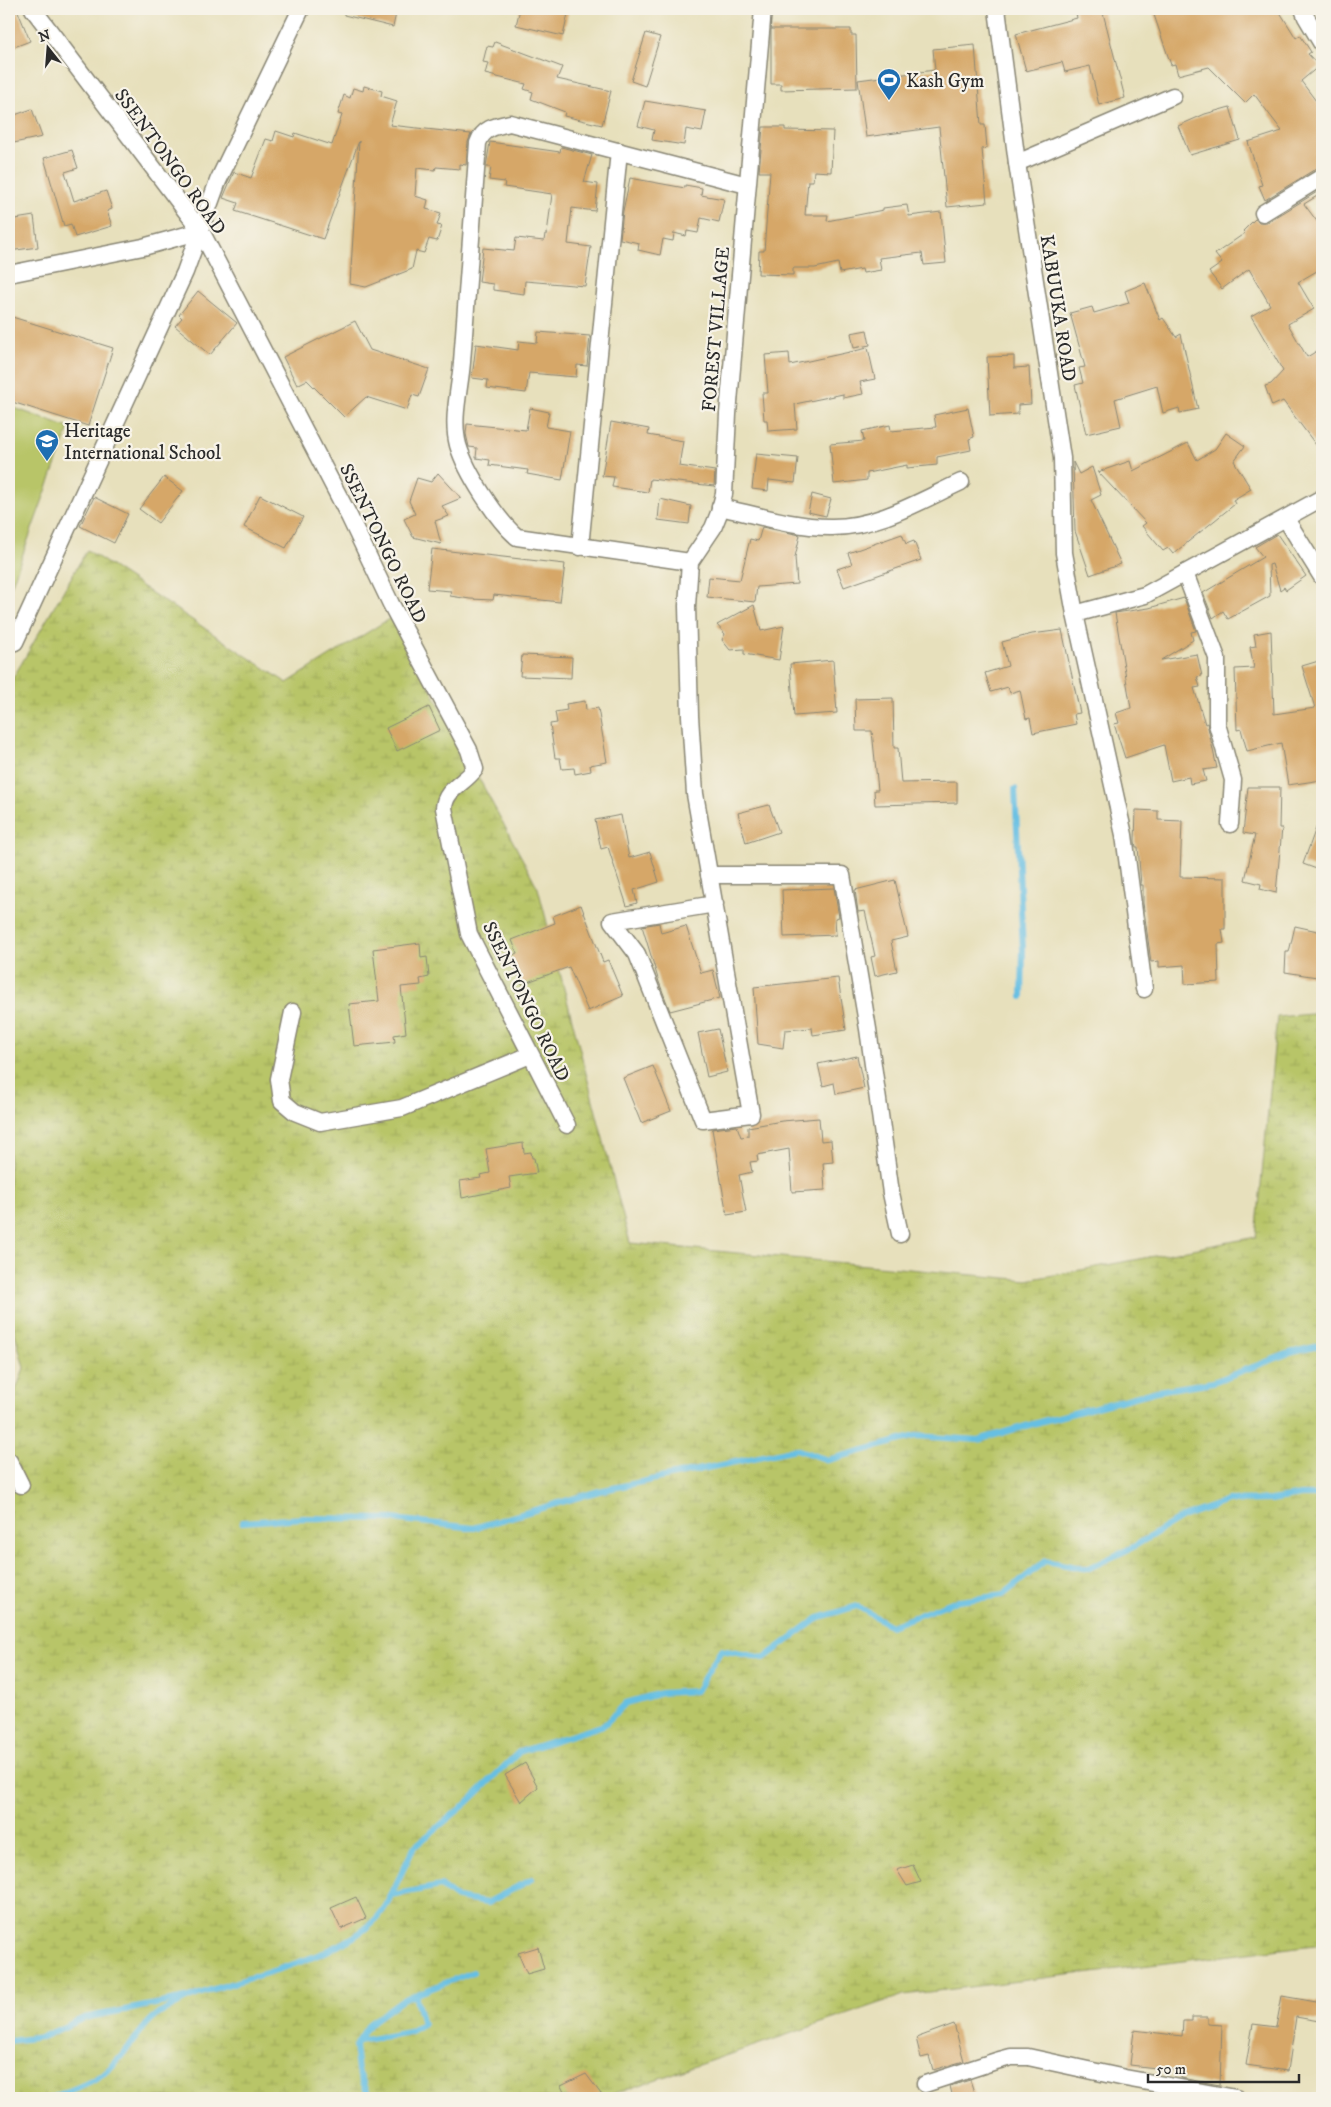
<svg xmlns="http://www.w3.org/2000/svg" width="1331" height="2107" font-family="'IM FELL DW Pica',serif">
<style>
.wetland{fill:url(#wetland-marsh);stroke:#727849}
.garden{fill:#b8c567;stroke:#727849}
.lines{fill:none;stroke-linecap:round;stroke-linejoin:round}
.stream{stroke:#66bfe3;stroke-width:6}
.building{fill:#d6a767}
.street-casing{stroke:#898674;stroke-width:19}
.street{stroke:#fff;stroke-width:16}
.labels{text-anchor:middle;stroke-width:4.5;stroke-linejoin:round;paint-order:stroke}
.poi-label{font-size:19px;fill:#2b2b2b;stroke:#f7f3e8;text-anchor:start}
.street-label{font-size:19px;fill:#2b2b2b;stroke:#f7f3e8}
</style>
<defs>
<pattern id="wetland-marsh" width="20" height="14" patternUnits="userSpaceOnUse" patternTransform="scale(1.25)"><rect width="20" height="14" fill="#b8c567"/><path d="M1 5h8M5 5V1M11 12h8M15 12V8" fill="none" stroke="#9ea95a"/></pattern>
</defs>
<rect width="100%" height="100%" fill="#f7f3e8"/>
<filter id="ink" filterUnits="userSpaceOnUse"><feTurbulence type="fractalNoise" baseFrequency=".02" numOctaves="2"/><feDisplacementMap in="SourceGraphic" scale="10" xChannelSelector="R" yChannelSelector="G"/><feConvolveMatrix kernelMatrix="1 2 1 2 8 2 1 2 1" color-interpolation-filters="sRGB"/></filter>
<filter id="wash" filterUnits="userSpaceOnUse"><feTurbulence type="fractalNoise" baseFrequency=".0096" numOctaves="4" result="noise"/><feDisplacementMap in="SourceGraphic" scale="20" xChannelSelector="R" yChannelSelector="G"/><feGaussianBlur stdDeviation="1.12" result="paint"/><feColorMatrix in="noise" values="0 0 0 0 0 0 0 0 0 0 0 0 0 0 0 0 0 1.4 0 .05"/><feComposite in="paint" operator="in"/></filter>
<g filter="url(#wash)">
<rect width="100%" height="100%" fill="#e7e0bc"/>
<path class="wetland" d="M87 550 287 683 392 617 538 888 630 1243 1027 1280 1256 1237 1277 1017 1322 1013V1944L904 1995 601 2098H9V1409L24 1368 9 1310V685Z"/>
<path class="garden" d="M9 406 69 428 9 592Z"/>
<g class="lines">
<g class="stream">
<path d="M1015 789 1023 950 1022 997"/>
<path d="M242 1522 304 1518 393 1519 474 1528 599 1491 796 1449 828 1460 916 1436 978 1440 1043 1421 1157 1391 1213 1382 1290 1353 1322 1345"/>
<path d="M391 1895 414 1847 467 1803 519 1752 604 1725 626 1703 661 1693 696 1691 721 1650 764 1658 818 1618 857 1606 891 1626 952 1602 1003 1595 1045 1561 1087 1569 1133 1547 1182 1517 1228 1501 1271 1500 1301 1495H1322"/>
<path d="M9 2041 42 2037 84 2018 186 1998"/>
<path d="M359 2041 409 2032 423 2024 415 1995"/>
<path d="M51 2098C70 2090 93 2083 109 2069 125 2055 136 2035 151 2020 159 2012 183 2001 194 1996 248 1974 370 1956 391 1895L441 1886 457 1898 487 1903 532 1879"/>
<path d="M370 2098 358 2071 355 2046 369 2024 402 2000 473 1972"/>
</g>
</g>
<g id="blocks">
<g class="building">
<path d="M9 9H17L30 41 9 49Z"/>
<path d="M344 9H397L393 27 344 15Z"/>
<path d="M520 9H569L563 36 516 25Z"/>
<path d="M1075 9H1102L1125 98 1099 105 1090 66 1065 72 1062 62 1026 71 1016 34 1077 18Z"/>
<path d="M1152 9H1278L1296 38 1300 35 1311 52 1308 54 1319 66 1301 81 1322 109V167L1317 168 1265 200 1259 186 1262 185 1248 142 1282 131 1254 94 1245 103 1209 67 1178 75 1175 64 1171 65Z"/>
<path d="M771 29H851V35H856L857 88 781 90V84H771Z"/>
<path d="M646 33 660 37 645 86 631 81Z"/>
<path d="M495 42 562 67 557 79 611 91 602 125 564 116 565 112 531 99 533 92 524 89 526 84 485 74 488 63 483 62 487 46 493 47Z"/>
<path d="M975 45 981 125H985L987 148 982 149 987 203 947 207 939 127 866 137 858 80 935 70 933 49Z"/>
<path d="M364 86 382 91 381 96 397 101 390 125 471 134 468 142 466 165 460 164V169L436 167 435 170 417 168 415 196 428 200 426 209 441 213 437 225 442 226 437 241 429 239 424 253 416 251 412 269 366 287 350 284 359 141 323 239 235 211 238 203 223 198 234 172 251 178 266 139 273 141 276 131 294 137 295 133 332 145 342 115 338 114 344 95 350 98 353 88 363 91Z"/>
<path d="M645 101 706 111 702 132 686 129 684 145 652 140 654 130 638 126Z"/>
<path d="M1230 107 1240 140 1190 155 1178 126 1205 114Z"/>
<path d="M32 109 42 137 9 144V117Z"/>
<path d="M763 127H785V130L833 131 831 172 814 171 813 181H808L805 215H828L827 221 883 210V208L907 205 909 216 941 212 946 263 924 265 922 253 879 258 881 270 863 273 862 269 840 273 838 263 815 268H793V275L758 274 759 251H764L770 172H759Z"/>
<path d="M490 142 560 152 561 147 592 155 584 182 598 184 595 211 572 208 568 244 591 247 585 286 525 281 524 294 493 290V284L479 282 483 248 514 251 516 238 544 241 545 234H547L552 194 504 187 505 182 489 180 491 167H486Z"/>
<path d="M72 150 78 168 65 172 74 201 106 191 112 209 107 211 112 226 75 237 71 224 64 226 44 158Z"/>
<path d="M630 178 685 188V185L702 188 701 195 724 199 719 222 701 218 698 233 687 231 686 236 674 233 673 241 663 239 660 255 638 250 639 243 620 239 623 211Z"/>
<path d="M1322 189V193L1304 204 1322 228V268L1298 282 1314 309 1288 324 1307 357 1322 348V453L1283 401 1272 406 1265 386 1271 384 1283 371 1251 316 1270 305 1249 269 1222 289 1209 272 1222 263 1215 254 1245 233 1243 231 1255 219 1259 222H1268Z"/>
<path d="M34 216 38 247 9 251V220Z"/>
<path d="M1145 283 1160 320 1163 318 1176 337 1181 334 1198 409 1180 413 1179 408 1163 413 1157 386 1115 399 1121 426 1086 434 1075 385 1083 383 1079 368 1085 367 1070 313 1092 307 1094 313 1129 303 1125 291Z"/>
<path d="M198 291 237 323 210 355 175 326 182 318 179 315Z"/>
<path d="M9 316 113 348 88 426 9 401Z"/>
<path d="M355 321 370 350 429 369 419 397 412 395 407 410 366 397 344 417 307 380 297 385 283 357Z"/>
<path d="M867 330 870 345 854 348 851 333Z"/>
<path d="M538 332 590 336 587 366 577 365 576 377 529 373 526 393 487 388 488 380 472 378 476 344 518 350 519 341 537 343Z"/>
<path d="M868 348 875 379 860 382 863 394 843 398V394L795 404 797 429 768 431 767 420H764L762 393H768L765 355 789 353 790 365Z"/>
<path d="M1014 356V368L1029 367 1031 404 1018 405V414L990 416 987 357Z"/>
<path d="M530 408 549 412 546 427 570 431 562 480 527 474 528 470 489 465 490 460 476 458 477 448 469 447 466 434 467 424 526 430Z"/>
<path d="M968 408 974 437 969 439 971 450 937 457V465L907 468V465L867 473V480L834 484 830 444 864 441 862 431 890 425 891 431 936 427 934 415Z"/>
<path d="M611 422 649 429 648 435 683 441 679 466 715 471 714 486 650 479 648 492 612 487 614 477 602 476Z"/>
<path d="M1226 433 1245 446 1234 461 1251 489 1233 500 1235 504 1173 554 1168 548 1163 551 1142 526 1146 523 1098 472 1130 461 1133 471 1188 443 1197 460 1215 449Z"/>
<path d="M756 454 798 458 795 483 769 480 768 491 752 489Z"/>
<path d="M1073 462 1079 474 1092 467 1101 495 1091 500 1121 564 1090 575 1075 531Z"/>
<path d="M438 473 461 498 442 506 449 516 435 521 441 544 413 537 404 519 415 514 409 501 417 478 431 482Z"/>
<path d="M164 477 183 491 158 523 139 509Z"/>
<path d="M812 494 831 499 826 516 808 512Z"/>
<path d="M260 495 303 517 286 548 244 527Z"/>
<path d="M94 497 128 514 114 543 80 526Z"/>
<path d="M660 499 691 506 689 524 658 520Z"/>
<path d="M762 527 800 535 795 557 797 584 757 587 755 602 707 597 709 577 740 580 750 539 758 541Z"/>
<path d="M902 534 906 544 914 541 921 560 844 587 837 569 852 564 848 553Z"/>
<path d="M1277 534 1306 576 1286 590 1284 587 1280 590 1272 564 1269 565 1270 596 1228 619 1223 611 1213 618 1203 593 1263 557 1255 547Z"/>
<path d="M432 549 565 564 560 602 494 595 493 600 470 599 450 596 451 591 427 589Z"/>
<path d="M1184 598 1196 631 1191 632 1193 640 1161 660 1197 654 1202 676 1197 677 1200 687 1194 688 1205 724 1207 723 1217 768 1203 770 1206 781 1190 784 1189 777 1171 781 1164 745 1125 758 1114 724 1119 723 1116 713 1131 708 1115 613 1149 608Z"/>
<path d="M754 605 761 631 784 626 779 660 744 654V649L730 650 722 640 725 634 717 625Z"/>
<path d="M1062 630 1080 713 1074 714 1076 724 1033 733 1030 718 1026 719 1020 690 1010 693 1008 687 991 692 985 673 1008 666 1002 642 1032 634Z"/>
<path d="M1271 631 1274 714 1315 708 1302 666 1322 660V780L1288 785 1281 743 1247 751 1241 729 1237 730 1235 669 1254 668 1250 647 1256 646 1254 634Z"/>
<path d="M522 655 572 657 571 678 520 676Z"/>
<path d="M833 660 837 713 794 716 790 664Z"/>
<path d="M893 698 894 748H898L901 783 957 782V803L875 805 874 790H878L872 731H856L855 699Z"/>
<path d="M585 701 586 710 598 708 607 762 590 765 591 771 575 774 574 768 562 769 560 758H555L550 724 557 723 555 712 567 710 566 704Z"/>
<path d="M429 707 440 730 397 751 386 728Z"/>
<path d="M1248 787H1280L1279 828H1282L1276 893 1260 889 1261 884 1245 880 1255 835 1243 833Z"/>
<path d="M769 805 779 832 746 843 738 813Z"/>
<path d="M1136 810 1158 811V820L1182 821 1180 877 1225 878V929H1222L1224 943 1218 944 1219 982 1185 984 1184 965 1159 967V961L1151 962 1143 903V885H1141L1138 847H1136L1135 841Z"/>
<path d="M621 815 629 858 650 852 659 882 634 890 637 903 627 906 608 847 601 849 595 820Z"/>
<path d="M1320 817H1322V871L1303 864Z"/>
<path d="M895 880 908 937 891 941 897 971 875 976 871 957 875 956 865 911 858 912 855 890Z"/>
<path d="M834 888 839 917 835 918 836 935 784 937 782 890Z"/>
<path d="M581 905 603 962 608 960 623 996 588 1011 569 967 522 984 511 956 517 953 512 940 555 923 553 916Z"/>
<path d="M659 923 661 933 686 926 701 973 713 970 720 998 670 1011 659 982 642 926Z"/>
<path d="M1295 926 1322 932V953L1317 977 1285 972 1286 952H1289Z"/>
<path d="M420 943 421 958 427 957 429 977 420 979 421 985 401 987 406 1033 394 1035 395 1042 354 1046 349 1004 379 1001 373 949Z"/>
<path d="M838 978 846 1030 813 1035 812 1028 785 1030 783 1048 758 1044 754 987Z"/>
<path d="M718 1029 727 1072 707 1077 698 1033Z"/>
<path d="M857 1056 864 1088 836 1094 834 1083 823 1086 818 1064Z"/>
<path d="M653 1066 671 1111 641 1123 623 1078Z"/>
<path d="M819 1118 821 1141 831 1140 833 1162 823 1163 825 1190 792 1192 789 1149 757 1155 758 1161 750 1162 752 1172 739 1175 746 1212 727 1215 712 1129 737 1126 741 1137 748 1136V1127L782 1121Z"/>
<path d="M523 1143 524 1153 531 1152 532 1158H534L537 1173 509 1177 511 1188 462 1198 460 1181 481 1178 480 1175 490 1173 486 1149Z"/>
<path d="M525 1763 538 1787 521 1802 505 1775Z"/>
<path d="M913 1865 921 1882 907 1886 897 1870Z"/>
<path d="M356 1897 366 1918 341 1929 331 1908Z"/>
<path d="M538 1947 544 1969 527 1974 518 1953Z"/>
<path d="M1282 1996 1322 2003 1319 2021 1296 2017 1288 2071 1246 2065 1253 2024 1276 2027Z"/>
<path d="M1192 2017H1208V2024L1222 2025 1220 2085 1181 2078 1182 2071 1130 2065 1134 2030 1182 2036 1183 2021H1192Z"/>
<path d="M954 2024 964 2061 933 2070 929 2056 921 2058 916 2038Z"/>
<path d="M586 2074 604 2098H567L561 2086Z"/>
<path d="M970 2080 976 2098H953L950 2086Z"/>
</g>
</g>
</g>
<g filter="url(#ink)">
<use href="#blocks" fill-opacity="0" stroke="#898674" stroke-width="1"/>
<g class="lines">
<g class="street-casing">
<g id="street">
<path d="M33 9 201 231 349 516 391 604 469 750 475 769C464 784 445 789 444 808L469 934 567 1125"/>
<path d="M997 9 1017 163 1062 458 1064 553 1075 614 1124 835 1144 989"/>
<path d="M1303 9 1306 17 1322 44"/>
<path d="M1017 163 1173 96"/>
<path d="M1263 213 1322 177"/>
<path d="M9 274 143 247 201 231"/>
<path d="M720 507C756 515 794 527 830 527 876 528 920 501 961 482"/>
<path d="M1286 519 1322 577"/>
<path d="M580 547 619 151"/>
<path d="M690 562 517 537C496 519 466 472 458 445 451 419 460 389 462 362 467 289 473 216 478 143 483 128 496 126 510 123L747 185"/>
<path d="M1185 573 1217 658V724L1233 780 1230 824"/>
<path d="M1075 614 1145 595 1322 498"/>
<path d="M15 642 185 272 218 181 301 9"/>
<path d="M709 875H842L868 1029 891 1193 900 1234"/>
<path d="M715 904 612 921 637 954 703 1120 751 1114 695 794 690 716 687 606 690 562 713 528 719 513 724 494 728 414 763 9"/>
<path d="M293 1012 279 1079 282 1101 295 1112 320 1122 402 1108 530 1055"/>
<path d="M9 1461 21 1485"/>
<path d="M925 2084 996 2061 1011 2057H1028L1125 2078 1236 2098"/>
</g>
</g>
<use href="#street" class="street"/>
</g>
</g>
<defs>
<g id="stadium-pin" transform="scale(1.25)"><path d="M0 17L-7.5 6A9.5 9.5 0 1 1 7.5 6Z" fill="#1f6fb2" stroke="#f7f3e8"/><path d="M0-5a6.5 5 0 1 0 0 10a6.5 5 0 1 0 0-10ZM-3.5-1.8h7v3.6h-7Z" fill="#fff"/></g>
<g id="school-pin" transform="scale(1.25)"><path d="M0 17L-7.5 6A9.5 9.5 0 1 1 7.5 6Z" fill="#1f6fb2" stroke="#f7f3e8"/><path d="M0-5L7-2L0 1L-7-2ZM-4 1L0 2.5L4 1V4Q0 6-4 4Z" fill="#fff"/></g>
</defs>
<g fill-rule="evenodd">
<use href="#stadium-pin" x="889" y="80"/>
<use href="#school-pin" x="47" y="441"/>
</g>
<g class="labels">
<g class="poi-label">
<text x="906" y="87">Kash Gym</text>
<text x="64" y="437">Heritage<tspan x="64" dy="22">International School</tspan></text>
</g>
<g class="street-label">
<text transform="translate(171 161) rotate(54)" y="7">SSENTONGO ROAD</text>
<text transform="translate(1059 308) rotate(81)" y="7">KABUUKA ROAD</text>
<text transform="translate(715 329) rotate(-85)" y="7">FOREST VILLAGE</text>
<text transform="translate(384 543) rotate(64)" y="7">SSENTONGO ROAD</text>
<text transform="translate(527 1001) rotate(64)" y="7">SSENTONGO ROAD</text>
</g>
</g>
<rect width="1331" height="2107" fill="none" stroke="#f7f3e8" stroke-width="30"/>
<g transform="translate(48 48) rotate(343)" stroke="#f7f3e8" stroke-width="4" paint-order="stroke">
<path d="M0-4L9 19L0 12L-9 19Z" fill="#2b2b2b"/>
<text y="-8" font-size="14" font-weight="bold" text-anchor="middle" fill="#2b2b2b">N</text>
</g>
<path d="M1148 2074v8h151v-8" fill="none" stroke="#2b2b2b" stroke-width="2.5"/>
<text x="1156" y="2074" font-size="15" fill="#2b2b2b" stroke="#f7f3e8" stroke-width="4" paint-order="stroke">50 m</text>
</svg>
